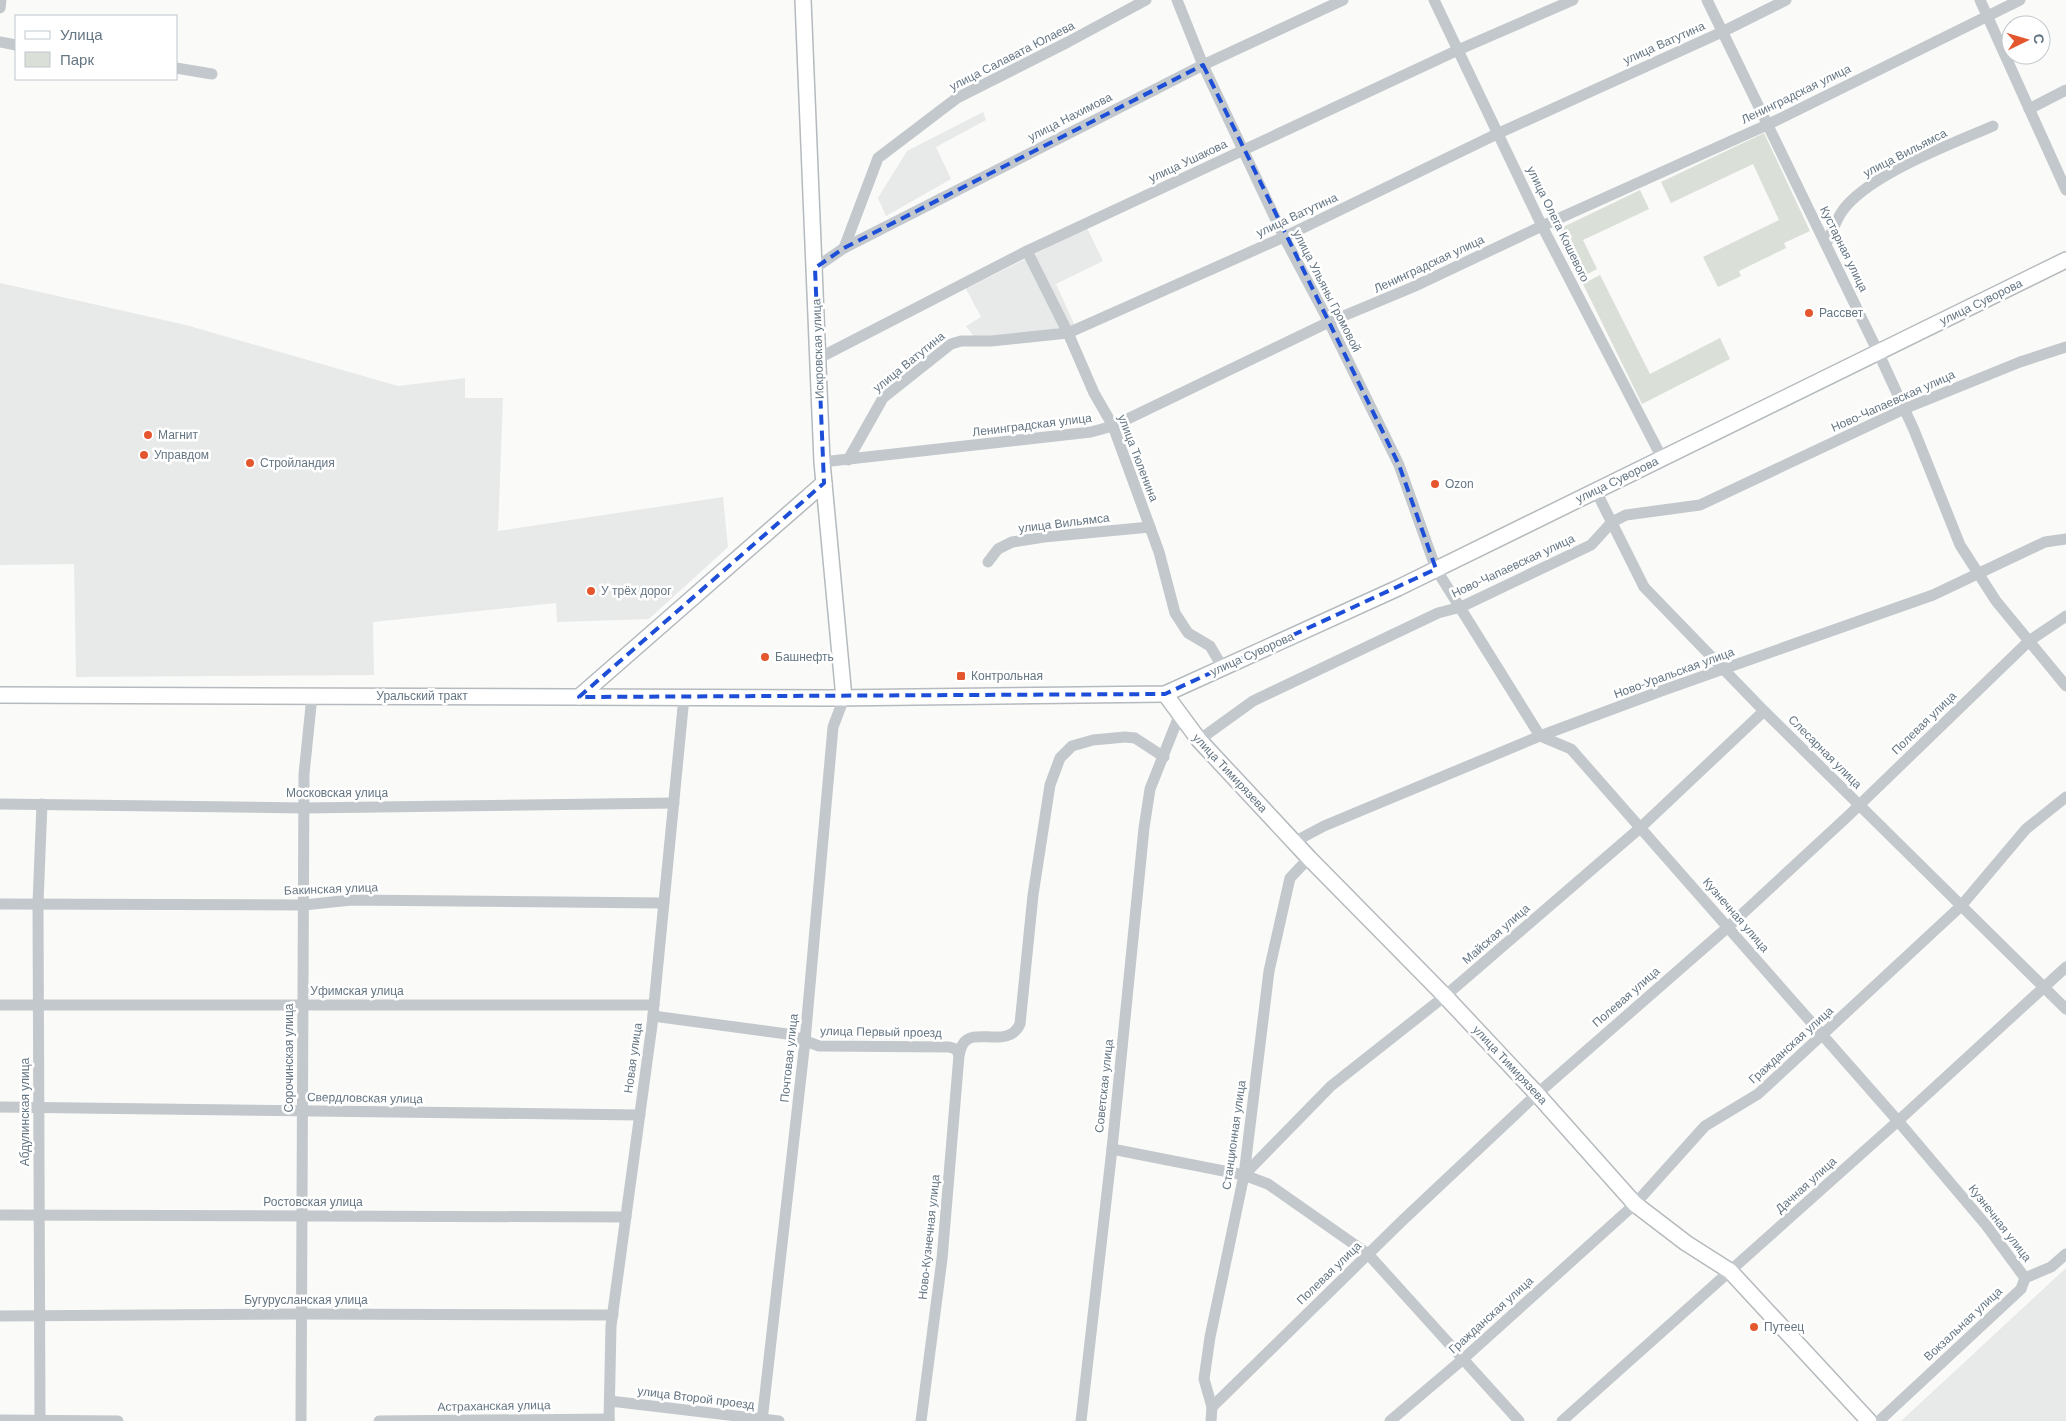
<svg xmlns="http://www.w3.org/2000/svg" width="2066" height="1421" font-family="Arial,sans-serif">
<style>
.built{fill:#e8e9e9}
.green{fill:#dadfd7}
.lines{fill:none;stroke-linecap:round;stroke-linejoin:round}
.major-casing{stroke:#b5babe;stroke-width:18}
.minor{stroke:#c3c8cc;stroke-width:11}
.major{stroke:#fff;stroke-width:15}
.marked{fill:none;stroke:#1d4ed8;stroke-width:4;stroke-dasharray:10 6;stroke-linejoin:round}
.poi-dot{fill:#e4572e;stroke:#fff;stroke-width:2}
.labels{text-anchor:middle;stroke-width:5;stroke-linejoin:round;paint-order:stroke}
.street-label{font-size:12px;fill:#657683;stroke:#fff}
.poi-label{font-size:12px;fill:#657683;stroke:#fff;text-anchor:start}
</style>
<rect width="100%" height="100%" fill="#fafaf8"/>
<g class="built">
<path d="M983 112 986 120 936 147 951 179 886 216 878 198 907 151Z"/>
<path d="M1087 228 1103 261 1056 284 1075 326 1066 330 974 337 966 326 981 317 966 289Z"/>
<path d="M0 283 186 325 398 386 465 378V398H503L498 531 723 497 728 547 649 619 557 622 556 603 373 622 374 675 76 677 74 564 0 565Z"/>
<path d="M2066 1268V1421H1901Z"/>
</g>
<g class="green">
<path d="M1764 133 1810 231 1784 243 1786 248 1739 271 1741 276 1718 287 1703 257 1779 220 1753 164 1671 203 1661 182Z"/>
<path d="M1640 190 1649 209 1583 240 1597 269 1580 278 1557 230Z"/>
<path d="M1600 275 1650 374 1720 338 1730 359 1642 404 1583 284Z"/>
</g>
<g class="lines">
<g class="major-casing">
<g id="major">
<path d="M803 0 822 462 844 698"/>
<path d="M1165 694 1199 740 1309 858 1445 996 1537 1094 1635 1204 1686 1243 1730 1271 1869 1421"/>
<path d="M0 695 834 698 1165 694 1398 588 2066 260"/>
<path d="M579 697 824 483"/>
</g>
</g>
<g class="minor">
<path d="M1177 0 1203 65 1284 237 1329 322 1399 465 1436 569 1540 736 1571 749 1898 1121 1986 1225 2025 1278"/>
<path d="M1434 0 1542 226 1662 458"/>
<path d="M1707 0 1878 352 1914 430 1960 545 1996 601 2066 686"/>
<path d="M1980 0 2066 190"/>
<path d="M0 8 1 0"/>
<path d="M0 42 16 45"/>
<path d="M176 68 212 74"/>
<path d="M2029 109 2066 90"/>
<path d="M1826 244C1831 234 1835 223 1841 213 1865 176 1951 144 1993 126"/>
<path d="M844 248 878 158 957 98 1068 42 1146 0"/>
<path d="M1027 251 1068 333 1094 393 1113 426 1159 552 1175 613 1188 633 1210 646 1223 668"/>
<path d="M815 268 844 248 1203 65 1343 0"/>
<path d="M819 358 1027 251 1458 50 1573 0"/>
<path d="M848 460 883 398 951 344 961 341H991L1068 333 1284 237 1499 133 1722 32 1786 0"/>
<path d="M822 462 1091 432 1113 426 1329 322 1413 287 1542 226 1769 124 2020 0"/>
<path d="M1596 491 1644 587 1764 711 2066 1009"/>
<path d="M988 562 998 549 1012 542 1044 537 1150 527"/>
<path d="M1199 740 1253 701 1438 613 1461 607 1591 545 1612 522 1626 515 1700 505 1904 409 2020 362 2066 347"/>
<path d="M0 804 304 808 674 803"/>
<path d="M1294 842 1324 826 1540 736 1661 691 1933 595 2045 542 2066 539"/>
<path d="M0 904 304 905 351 900 664 903"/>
<path d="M0 1005H654"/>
<path d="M653 1016 787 1034 819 1046 949 1047 956 1049 959 1055"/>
<path d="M0 1107 640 1115"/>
<path d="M1112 1149 1244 1175 1268 1184 1368 1254 1519 1421"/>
<path d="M1244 1175 1331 1086 1445 996 1640 828 1764 711"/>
<path d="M0 1215 626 1217"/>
<path d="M2025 1278 2051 1267 2066 1254"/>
<path d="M0 1316 302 1314 613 1315"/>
<path d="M610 1401 779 1421"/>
<path d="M1212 1407 1403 1220 1537 1094 1728 927 1848 816 2029 641 2066 616"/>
<path d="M0 1420 118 1421"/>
<path d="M40 1421 38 903 42 804"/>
<path d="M301 1421 304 774 312 696"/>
<path d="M379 1421 609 1419"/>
<path d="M609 1421 611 1326 652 1025 684 697"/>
<path d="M762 1421 805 1041 833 727 844 698"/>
<path d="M921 1421 942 1259 959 1055C960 1052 961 1047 963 1044 974 1026 1008 1050 1020 1024L1033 895 1050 785 1060 758 1072 746 1093 740 1125 737 1135 738 1164 757"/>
<path d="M1081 1421 1112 1149 1144 828 1150 789 1179 716"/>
<path d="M1211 1421 1212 1407 1204 1379 1210 1337 1244 1175 1269 971 1290 878 1309 858"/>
<path d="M1390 1421 1462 1360 1635 1204 1705 1126 1758 1094 1823 1034 1961 906 2026 829 2066 797"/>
<path d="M1562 1421 1898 1121 2066 967"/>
<path d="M1879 1421 2021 1289 2025 1278"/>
</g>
<use href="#major" class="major"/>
</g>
<path class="marked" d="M1203 65 1399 465 1436 569 1165 694 579 697 824 483 815 268 844 248Z"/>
<g class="poi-dot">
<circle cx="1809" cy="313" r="5"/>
<circle cx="148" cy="435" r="5"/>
<circle cx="144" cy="455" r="5"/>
<circle cx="250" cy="463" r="5"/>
<circle cx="1435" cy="484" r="5"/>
<circle cx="591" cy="591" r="5"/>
<circle cx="765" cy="657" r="5"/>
<rect x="956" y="671" width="10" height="10" rx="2.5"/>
<circle cx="1754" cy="1327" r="5"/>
</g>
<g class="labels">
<g class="street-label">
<text transform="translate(1664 43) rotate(-24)" y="4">улица Ватутина</text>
<text transform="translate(1012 56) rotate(-27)" y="4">улица Салавата Юлаева</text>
<text transform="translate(1796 94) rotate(-26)" y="4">Ленинградская улица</text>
<text transform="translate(1070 117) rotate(-27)" y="4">улица Нахимова</text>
<text transform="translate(1905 153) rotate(-27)" y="4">улица Вильямса</text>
<text transform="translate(1188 161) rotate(-25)" y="4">улица Ушакова</text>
<text transform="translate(1297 215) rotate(-25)" y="4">улица Ватутина</text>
<text transform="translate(1558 224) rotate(64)" y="4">улица Олега Кошевого</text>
<text transform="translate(1844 249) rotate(64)" y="4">Кустарная улица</text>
<text transform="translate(1429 264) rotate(-25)" y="4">Ленинградская улица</text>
<text transform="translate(1327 291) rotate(63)" y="4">улица Ульяны Громовой</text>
<text transform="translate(1981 302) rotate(-26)" y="4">улица Суворова</text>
<text transform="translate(818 349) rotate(-92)" y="4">Искровская улица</text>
<text transform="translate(909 362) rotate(-39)" y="4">улица Ватутина</text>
<text transform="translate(1893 401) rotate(-24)" y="4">Ново-Чапаевская улица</text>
<text transform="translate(1032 425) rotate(-7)" y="4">Ленинградская улица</text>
<text transform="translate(1138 458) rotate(69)" y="4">улица Тюленина</text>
<text transform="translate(1617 480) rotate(-26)" y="4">улица Суворова</text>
<text transform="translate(1064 523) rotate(-7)" y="4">улица Вильямса</text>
<text transform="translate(1513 566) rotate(-25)" y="4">Ново-Чапаевская улица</text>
<text transform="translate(1252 654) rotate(-24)" y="4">улица Суворова</text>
<text transform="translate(1674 673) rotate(-20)" y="4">Ново-Уральская улица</text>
<text x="422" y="700">Уральский тракт</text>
<text transform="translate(1924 723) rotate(-44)" y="4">Полевая улица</text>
<text transform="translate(1825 752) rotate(45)" y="4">Слесарная улица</text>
<text transform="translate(1230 773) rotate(47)" y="4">улица Тимирязева</text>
<text x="337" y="797">Московская улица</text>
<text transform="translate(331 889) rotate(-2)" y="4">Бакинская улица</text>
<text transform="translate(1736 915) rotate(49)" y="4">Кузнечная улица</text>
<text transform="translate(1496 934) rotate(-41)" y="4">Майская улица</text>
<text x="357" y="995">Уфимская улица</text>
<text transform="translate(1626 997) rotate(-41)" y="4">Полевая улица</text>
<text transform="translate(881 1032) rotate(1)" y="4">улица Первый проезд</text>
<text transform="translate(1791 1045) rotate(-42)" y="4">Гражданская улица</text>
<text transform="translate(289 1058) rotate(-90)" y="4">Сорочинская улица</text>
<text transform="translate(633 1058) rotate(-82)" y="4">Новая улица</text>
<text transform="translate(789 1058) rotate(-84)" y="4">Почтовая улица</text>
<text transform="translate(1510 1065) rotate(47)" y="4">улица Тимирязева</text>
<text transform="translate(1104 1086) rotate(-84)" y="4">Советская улица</text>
<text transform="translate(365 1098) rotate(1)" y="4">Свердловская улица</text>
<text transform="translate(25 1112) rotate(-90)" y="4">Абдулинская улица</text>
<text transform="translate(1234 1135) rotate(-82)" y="4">Станционная улица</text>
<text transform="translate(1806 1185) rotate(-42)" y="4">Дачная улица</text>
<text x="313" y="1206">Ростовская улица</text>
<text transform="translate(2000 1223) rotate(52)" y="4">Кузнечная улица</text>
<text transform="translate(929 1237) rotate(-84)" y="4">Ново-Кузнечная улица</text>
<text transform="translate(1329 1273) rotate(-44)" y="4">Полевая улица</text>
<text x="306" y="1304">Бугурусланская улица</text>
<text transform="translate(1491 1315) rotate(-42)" y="4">Гражданская улица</text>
<text transform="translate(1963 1324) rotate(-43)" y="4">Вокзальная улица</text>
<text transform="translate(696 1398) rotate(7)" y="4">улица Второй проезд</text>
<text transform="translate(494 1406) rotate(-1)" y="4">Астраханская улица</text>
</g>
<g class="poi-label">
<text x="1819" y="317">Рассвет</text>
<text x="158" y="439">Магнит</text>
<text x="154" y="459">Управдом</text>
<text x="260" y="467">Стройландия</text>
<text x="1445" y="488">Ozon</text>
<text x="601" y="595">У трёх дорог</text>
<text x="775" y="661">Башнефть</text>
<text x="971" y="680">Контрольная</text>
<text x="1764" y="1331">Путеец</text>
</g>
</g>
<rect x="15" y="15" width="162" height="65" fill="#ffffff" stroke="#c1c8cd"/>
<rect x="25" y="31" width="25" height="8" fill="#ffffff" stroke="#c1c8cd"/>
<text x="60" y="40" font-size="15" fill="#657683">Улица</text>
<rect x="25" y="52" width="25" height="15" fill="#dadfd7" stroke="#c1c8cd"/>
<text x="60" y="65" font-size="15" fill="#657683">Парк</text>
<g transform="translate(2026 40) rotate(85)"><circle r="24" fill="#ffffff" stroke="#c1c8cd"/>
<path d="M0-4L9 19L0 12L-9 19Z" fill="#e4572e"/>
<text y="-8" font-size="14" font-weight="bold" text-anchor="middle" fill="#657683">С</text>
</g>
</svg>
